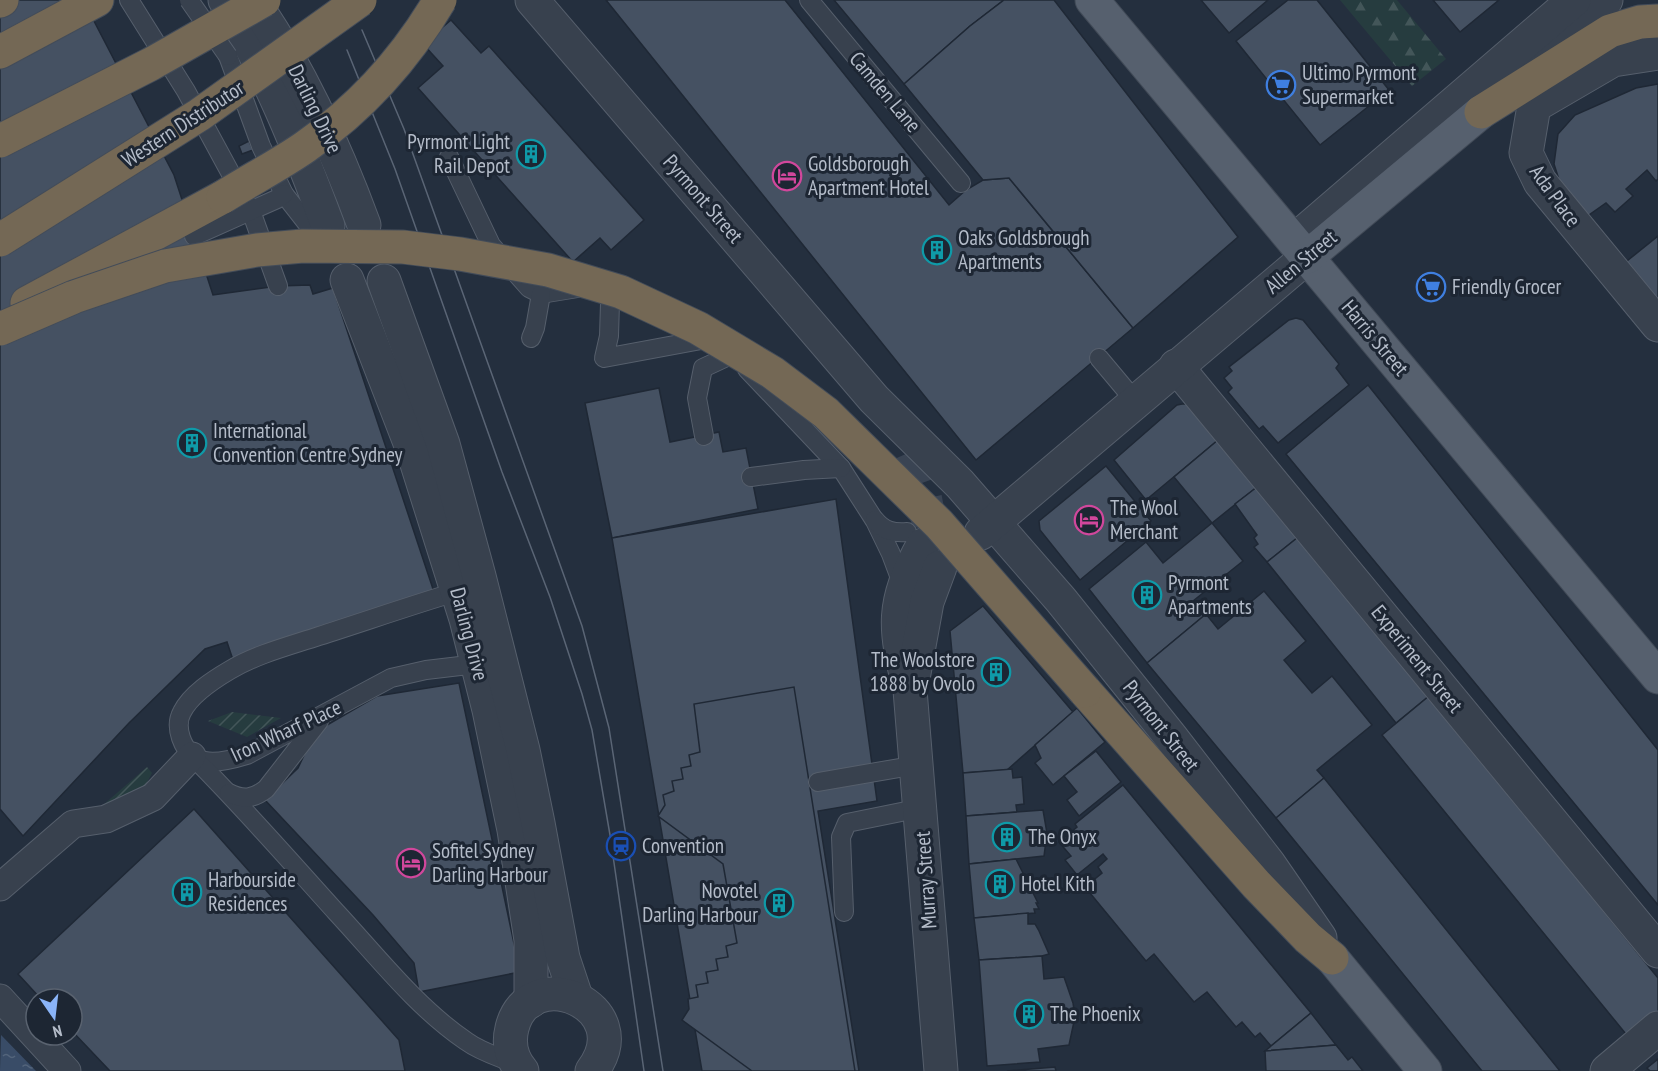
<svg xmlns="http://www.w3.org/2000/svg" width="1658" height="1071" font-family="'PT Sans Narrow',sans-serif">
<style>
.forest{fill:url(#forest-firs)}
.garden{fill:url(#garden-furrows)}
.water{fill:url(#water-ripples)}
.building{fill:#455162;stroke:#1f2835;stroke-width:1.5}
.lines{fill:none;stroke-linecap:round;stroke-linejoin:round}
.minor-tunnel{stroke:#3a4453;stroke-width:33;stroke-dasharray:33 16;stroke-linecap:butt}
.service-casing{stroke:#565f6c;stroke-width:20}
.pedestrian-casing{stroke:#565f6c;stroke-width:29}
.minor-casing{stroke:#565f6c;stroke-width:35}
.tertiary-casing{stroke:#565f6c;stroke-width:35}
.primary-casing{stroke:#414a57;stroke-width:35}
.motorway-casing{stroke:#434c59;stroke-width:35}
.service{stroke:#38414e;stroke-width:18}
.pedestrian{stroke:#38414e;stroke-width:27}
.minor{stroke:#38414e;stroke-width:33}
.tertiary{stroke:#38414e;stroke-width:33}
.primary{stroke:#56606e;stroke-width:33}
.motorway{stroke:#746855;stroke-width:33}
.tram{stroke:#5a6575;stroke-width:1.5}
.service-bridge-casing{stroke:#565f6c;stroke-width:20;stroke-linecap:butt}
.motorway-bridge-casing{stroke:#434c59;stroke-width:35;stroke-linecap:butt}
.service-bridge{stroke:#38414e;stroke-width:18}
.motorway-bridge{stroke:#746855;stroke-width:33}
.labels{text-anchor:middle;stroke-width:6;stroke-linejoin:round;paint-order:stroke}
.poi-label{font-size:21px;fill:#b4bcc9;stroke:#1d2633;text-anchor:start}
.street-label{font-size:21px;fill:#b4bcc9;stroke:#1d2633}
</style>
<defs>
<pattern id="forest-firs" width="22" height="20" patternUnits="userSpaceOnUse" patternTransform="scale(1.5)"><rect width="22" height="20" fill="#263c3f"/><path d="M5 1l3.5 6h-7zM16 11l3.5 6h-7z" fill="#435659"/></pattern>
<pattern id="garden-furrows" width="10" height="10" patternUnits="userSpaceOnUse" patternTransform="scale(1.5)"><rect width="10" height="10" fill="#263c3f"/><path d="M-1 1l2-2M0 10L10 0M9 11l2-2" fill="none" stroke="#435659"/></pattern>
<pattern id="water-ripples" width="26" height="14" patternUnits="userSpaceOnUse" patternTransform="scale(1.5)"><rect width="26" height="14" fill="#394c67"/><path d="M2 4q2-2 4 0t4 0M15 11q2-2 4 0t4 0" fill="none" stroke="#53647b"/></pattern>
</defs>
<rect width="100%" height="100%" fill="#242f3e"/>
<path class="forest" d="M1340 0H1397L1446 59 1412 86Z"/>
<g class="garden">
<path d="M232 712 281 718 247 737 208 721Z"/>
<path d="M147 767 152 773 144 788 95 812Z"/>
</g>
<path class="water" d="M1 1035 36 1071H0Z"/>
<g class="building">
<path d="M0 0H83L174 175 213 295 278 286 310 285 313 294 333 288 434 592 233 660 227 642 205 649 129 723 23 836 0 809Z"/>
<path d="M606 0H785L949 205 966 190 983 180 1009 178 1133 328 976 460Z"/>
<path d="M834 0H1004L970 26 904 84Z"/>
<path d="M1004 0H1054L1238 237 1133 328 1009 178 983 180 904 84 970 26Z"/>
<path d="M1201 0H1268L1229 33Z"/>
<path d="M1288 0H1317L1389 90 1320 145 1236 41Z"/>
<path d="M1433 0H1499L1460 32Z"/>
<path d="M451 20 481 53 489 46 644 220 611 250 600 238 573 262 418 88 443 66 423 44Z"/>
<path d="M1658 84V179L1656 181 1647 170 1626 189 1633 196 1615 212 1606 203 1586 217 1561 186 1554 164 1558 134 1575 115 1636 88Z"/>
<path d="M249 141 253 150 242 154 239 146Z"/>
<path d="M1658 236V309L1622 265Z"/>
<path d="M1296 318 1303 320 1339 364 1336 368 1349 385 1278 443 1263 426 1259 429 1228 392 1232 388 1224 378 1232 371 1229 367 1289 320Z"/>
<path d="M1368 385 1658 750V905L1286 454Z"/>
<path d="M659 388 670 442 719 432 723 452 746 448 758 509 612 538 585 403Z"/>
<path d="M1182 404H1187L1218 440 1146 500 1114 460 1177 405Z"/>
<path d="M1218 440 1257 487 1212 523 1174 477Z"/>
<path d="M1106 466 1151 521 1080 580 1040 530 1039 521Z"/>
<path d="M1257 487 1297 538 1267 562 1254 547 1258 544 1254 538 1257 535 1235 504Z"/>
<path d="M836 499 877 801 818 811 859 1071H702L612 538Z"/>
<path d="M1212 523 1243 561 1193 601 1206 614 1147 663 1089 589 1146 542 1163 563Z"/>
<path d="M1297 538 1429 696 1396 723 1267 562Z"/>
<path d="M1264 591 1306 641 1284 660 1312 693 1332 676 1372 725 1317 770 1324 778 1276 818 1147 663 1206 614 1218 629Z"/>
<path d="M983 606 1073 712 1007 770 963 773 950 631Z"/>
<path d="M459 683 520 972 419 992 414 963 373 915 265 800 298 768 315 732 377 696Z"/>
<path d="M794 687 855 1071H752L682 1020 689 1009 688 999 698 997 696 985 708 983 706 972 718 970 716 959 728 957 726 946 737 943 723 864 658 816 665 805 663 795 674 791 672 781 683 779 681 768 691 766 689 755 700 752 694 704Z"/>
<path d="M1429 696 1658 978V1016L1630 1039 1382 735Z"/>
<path d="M1077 708 1105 742 1053 785 1035 763 1041 758 1035 745Z"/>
<path d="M1096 751 1121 782 1079 816 1067 800 1077 792 1064 776Z"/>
<path d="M1012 769 1013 778 1022 777 1024 804 1016 805 1017 812 966 816 963 773Z"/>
<path d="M1324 778 1560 1071H1482L1276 818Z"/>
<path d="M1123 785 1311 1013 1271 1046 1260 1033 1255 1037 1242 1022 1236 1027 1207 992 1194 1002 1154 954 1146 961 1085 887 1102 873 1098 867 1107 859 1103 854 1077 875 1065 860 1071 856 1059 842 1077 827 1075 824Z"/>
<path d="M194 809 399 1040 405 1071H110L72 1031V999H41L18 974Z"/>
<path d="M1043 810 1047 833 1044 856 969 864 966 816Z"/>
<path d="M1016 859 1038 903H1036L1039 909H1034L1035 913 974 918 969 864Z"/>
<path d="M1028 913V924H1035L1039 931 1049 954 1042 956 979 960 974 918Z"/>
<path d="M1042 956 1044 979 1064 977 1073 1003 1075 1017 1069 1045 1038 1049 1040 1062 987 1066 979 960Z"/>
<path d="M1311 1013 1336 1045 1265 1051Z"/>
<path d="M1336 1045 1348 1060 1352 1057 1363 1071H1266L1265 1051Z"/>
<path d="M1658 1059V1071H1650L1647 1068Z"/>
<path d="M1055 1067 1056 1071H1007Z"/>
</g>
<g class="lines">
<path class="minor-tunnel" d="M908 453C919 478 931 501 927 529"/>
<g class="service-casing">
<g id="service">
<path d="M129 0 186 91 251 211 278 286"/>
<path d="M809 0 961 183"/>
<path d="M228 56 261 146 284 194 309 226"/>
<path d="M449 157 491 245 529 288 541 294 584 287"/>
<path d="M194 236 277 199 284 194"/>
<path d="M617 285 610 303 609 336 604 358 712 338"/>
<path d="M531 338 535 328 541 294"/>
<path d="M1099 358 1135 401"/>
<path d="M747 369 841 468 875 521 891 554 903 586"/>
<path d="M704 436 697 398 703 368 733 354"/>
<path d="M751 477 804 470 841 468"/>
<path d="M875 520C884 531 893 533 907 532"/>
<path d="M459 591C412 605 366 621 319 636 289 646 257 654 230 670 213 680 191 694 182 712 177 721 178 729 181 738 192 770 221 763 247 755L391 678 426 670 477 664"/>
<path d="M193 757C243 807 289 860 336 912 377 956 416 1007 466 1041 481 1052 499 1057 516 1064"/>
<path d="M818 782 917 765"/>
<path d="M229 793C243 800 253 799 266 789L319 721"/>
<path d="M844 912 841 837 847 823 921 808"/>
</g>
</g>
<g class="pedestrian-casing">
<g id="pedestrian">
<path d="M0 887 73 824 106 819 153 797 192 756"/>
<path d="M0 998 67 1071"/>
</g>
</g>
<g class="minor-casing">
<g id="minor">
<path d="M532 0 874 399 960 484 1061 600 1171 737 1269 864 1320 938"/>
<path d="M1658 53 1613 60 1534 106 1526 153 1540 182 1658 325"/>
<path d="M1530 70 1597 12 1606 0"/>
<path d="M1294 241 1574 0"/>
<path d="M1176 366 1658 951"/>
<path d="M981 533 1307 257"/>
<path d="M923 545C891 602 894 629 910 690L941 1071"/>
<path d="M914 673 927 602 940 567"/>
<path d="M1607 1071 1658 1028"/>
</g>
</g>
<g class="tertiary-casing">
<g id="tertiary">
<path d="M225 0C268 71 299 148 328 226"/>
<path d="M252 0C300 69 335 146 364 225"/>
<path d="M347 280 412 448 466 619 489 710 514 830 531 940V1001"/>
<path d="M384 281 443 444 479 576 523 750 538 823 563 958 576 997"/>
<path d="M522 1071C511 1058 508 1044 512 1028 529 959 641 1006 592 1071"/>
</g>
</g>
<g class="primary-casing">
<g id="primary">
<path d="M1092 0 1658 677"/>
<path d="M1307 257 1481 112"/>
<path d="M1332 958 1425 1071"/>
</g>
</g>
<g class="motorway-casing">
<g id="motorway">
<path d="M0 1 2 0"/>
<path d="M0 52 97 0"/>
<path d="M1481 112 1610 31 1640 22 1658 21"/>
<path d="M27 303 223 197"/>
<path d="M1085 691 1256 884 1308 938 1332 958"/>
</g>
</g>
<use href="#service" class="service"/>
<use href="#pedestrian" class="pedestrian"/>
<use href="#minor" class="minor"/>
<use href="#tertiary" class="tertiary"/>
<use href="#primary" class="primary"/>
<use href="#motorway" class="motorway"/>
<g class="tram">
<path d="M362 30 404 129 582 626 609 728 663 1071"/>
<path d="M347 50 395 169 502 472 550 597 582 694 592 730 610 835 644 1071"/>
</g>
<g class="service-bridge-casing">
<path id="service-bridge" d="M189 0 228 56"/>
</g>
<g class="motorway-bridge-casing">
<g id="motorway-bridge">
<path d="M0 141 151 64 264 0"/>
<path d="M223 197C250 180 279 165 305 147 361 108 406 58 440 0"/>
<path d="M0 240 199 115 360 0"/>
<path d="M0 329 74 297 165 266 257 250 303 246 403 247 460 254 548 270 621 292 698 328 773 373 826 413 939 524 1085 691"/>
</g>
</g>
<use href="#service-bridge" class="service-bridge"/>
<use href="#motorway-bridge" class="motorway-bridge"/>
</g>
<defs>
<g id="supermarket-ring" transform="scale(1.5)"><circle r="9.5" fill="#1d2633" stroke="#3f7fe0" stroke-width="1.5"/><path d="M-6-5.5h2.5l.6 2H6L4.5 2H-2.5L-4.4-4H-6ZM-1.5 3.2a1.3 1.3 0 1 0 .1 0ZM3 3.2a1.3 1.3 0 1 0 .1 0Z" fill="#3f7fe0"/></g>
<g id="building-ring" transform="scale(1.5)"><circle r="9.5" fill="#1d2633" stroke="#0f9aa8" stroke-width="1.5"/><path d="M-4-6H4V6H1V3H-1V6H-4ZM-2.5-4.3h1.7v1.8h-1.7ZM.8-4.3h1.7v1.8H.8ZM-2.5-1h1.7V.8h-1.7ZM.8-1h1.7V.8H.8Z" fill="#0f9aa8"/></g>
<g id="hotel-ring" transform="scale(1.5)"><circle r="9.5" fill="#1d2633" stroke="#d1479c" stroke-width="1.5"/><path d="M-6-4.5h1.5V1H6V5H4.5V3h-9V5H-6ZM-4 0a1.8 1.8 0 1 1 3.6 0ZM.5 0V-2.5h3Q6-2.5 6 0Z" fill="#d1479c"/></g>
<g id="station-ring" transform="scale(1.5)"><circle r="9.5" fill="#1d2633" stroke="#1a4fb4" stroke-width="1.5"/><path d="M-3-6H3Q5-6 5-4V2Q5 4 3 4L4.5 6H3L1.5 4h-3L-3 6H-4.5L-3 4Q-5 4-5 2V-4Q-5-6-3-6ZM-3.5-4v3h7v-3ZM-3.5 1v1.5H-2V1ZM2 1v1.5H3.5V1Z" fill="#1a4fb4"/></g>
</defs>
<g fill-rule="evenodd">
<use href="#supermarket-ring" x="1281" y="85"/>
<use href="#building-ring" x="531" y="154"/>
<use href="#hotel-ring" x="787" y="176"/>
<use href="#building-ring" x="937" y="250"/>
<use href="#supermarket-ring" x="1431" y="287"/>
<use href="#building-ring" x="192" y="443"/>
<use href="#hotel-ring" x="1089" y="520"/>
<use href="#building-ring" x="1147" y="595"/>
<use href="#building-ring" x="996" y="672"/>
<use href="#building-ring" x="1007" y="837"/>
<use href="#station-ring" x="621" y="846"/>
<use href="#hotel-ring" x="411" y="863"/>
<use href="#building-ring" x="1000" y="884"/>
<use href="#building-ring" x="187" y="892"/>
<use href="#building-ring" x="779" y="903"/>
<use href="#building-ring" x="1029" y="1014"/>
</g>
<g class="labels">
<g class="poi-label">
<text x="1302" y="80">Ultimo Pyrmont<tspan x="1302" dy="24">Supermarket</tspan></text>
<text x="510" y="149" text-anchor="end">Pyrmont Light<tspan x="510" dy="24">Rail Depot</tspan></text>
<text x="808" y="171">Goldsborough<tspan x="808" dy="24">Apartment Hotel</tspan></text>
<text x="958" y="245">Oaks Goldsbrough<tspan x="958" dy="24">Apartments</tspan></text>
<text x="1452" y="294">Friendly Grocer</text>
<text x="213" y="438">International<tspan x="213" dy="24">Convention Centre Sydney</tspan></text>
<text x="1110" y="515">The Wool<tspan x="1110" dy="24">Merchant</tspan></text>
<text x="1168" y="590">Pyrmont<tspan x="1168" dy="24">Apartments</tspan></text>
<text x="975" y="667" text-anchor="end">The Woolstore<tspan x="975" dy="24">1888 by Ovolo</tspan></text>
<text x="1028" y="844">The Onyx</text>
<text x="642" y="853">Convention</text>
<text x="432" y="858">Sofitel Sydney<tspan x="432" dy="24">Darling Harbour</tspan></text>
<text x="208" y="887">Harbourside<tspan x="208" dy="24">Residences</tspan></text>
<text x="1021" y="891">Hotel Kith</text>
<text x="758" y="898" text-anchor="end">Novotel<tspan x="758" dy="24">Darling Harbour</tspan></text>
<text x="1050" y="1021">The Phoenix</text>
</g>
<g class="street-label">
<text transform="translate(885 92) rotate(50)" y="7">Camden Lane</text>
<text transform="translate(315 109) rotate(64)" y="7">Darling Drive</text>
<text transform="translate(183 124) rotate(-33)" y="7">Western Distributor</text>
<text transform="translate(1555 196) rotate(54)" y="7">Ada Place</text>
<text transform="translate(703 199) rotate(49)" y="7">Pyrmont Street</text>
<text transform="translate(1301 262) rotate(-40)" y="7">Allen Street</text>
<text transform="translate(1375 338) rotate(50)" y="7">Harris Street</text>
<text transform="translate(469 634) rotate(75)" y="7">Darling Drive</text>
<text transform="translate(1417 659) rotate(51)" y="7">Experiment Street</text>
<text transform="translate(1161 726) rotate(52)" y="7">Pyrmont Street</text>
<text transform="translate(286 731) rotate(-25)" y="7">Iron Wharf Place</text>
<text transform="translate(926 880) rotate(-94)" y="7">Murray Street</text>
</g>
</g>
<g transform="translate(54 1017) rotate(166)"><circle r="28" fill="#1d2633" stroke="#59626f" stroke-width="1.5"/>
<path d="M0-4.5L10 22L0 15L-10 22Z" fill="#8ab4f8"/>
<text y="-9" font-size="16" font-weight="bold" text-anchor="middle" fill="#b4bcc9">N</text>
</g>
</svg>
